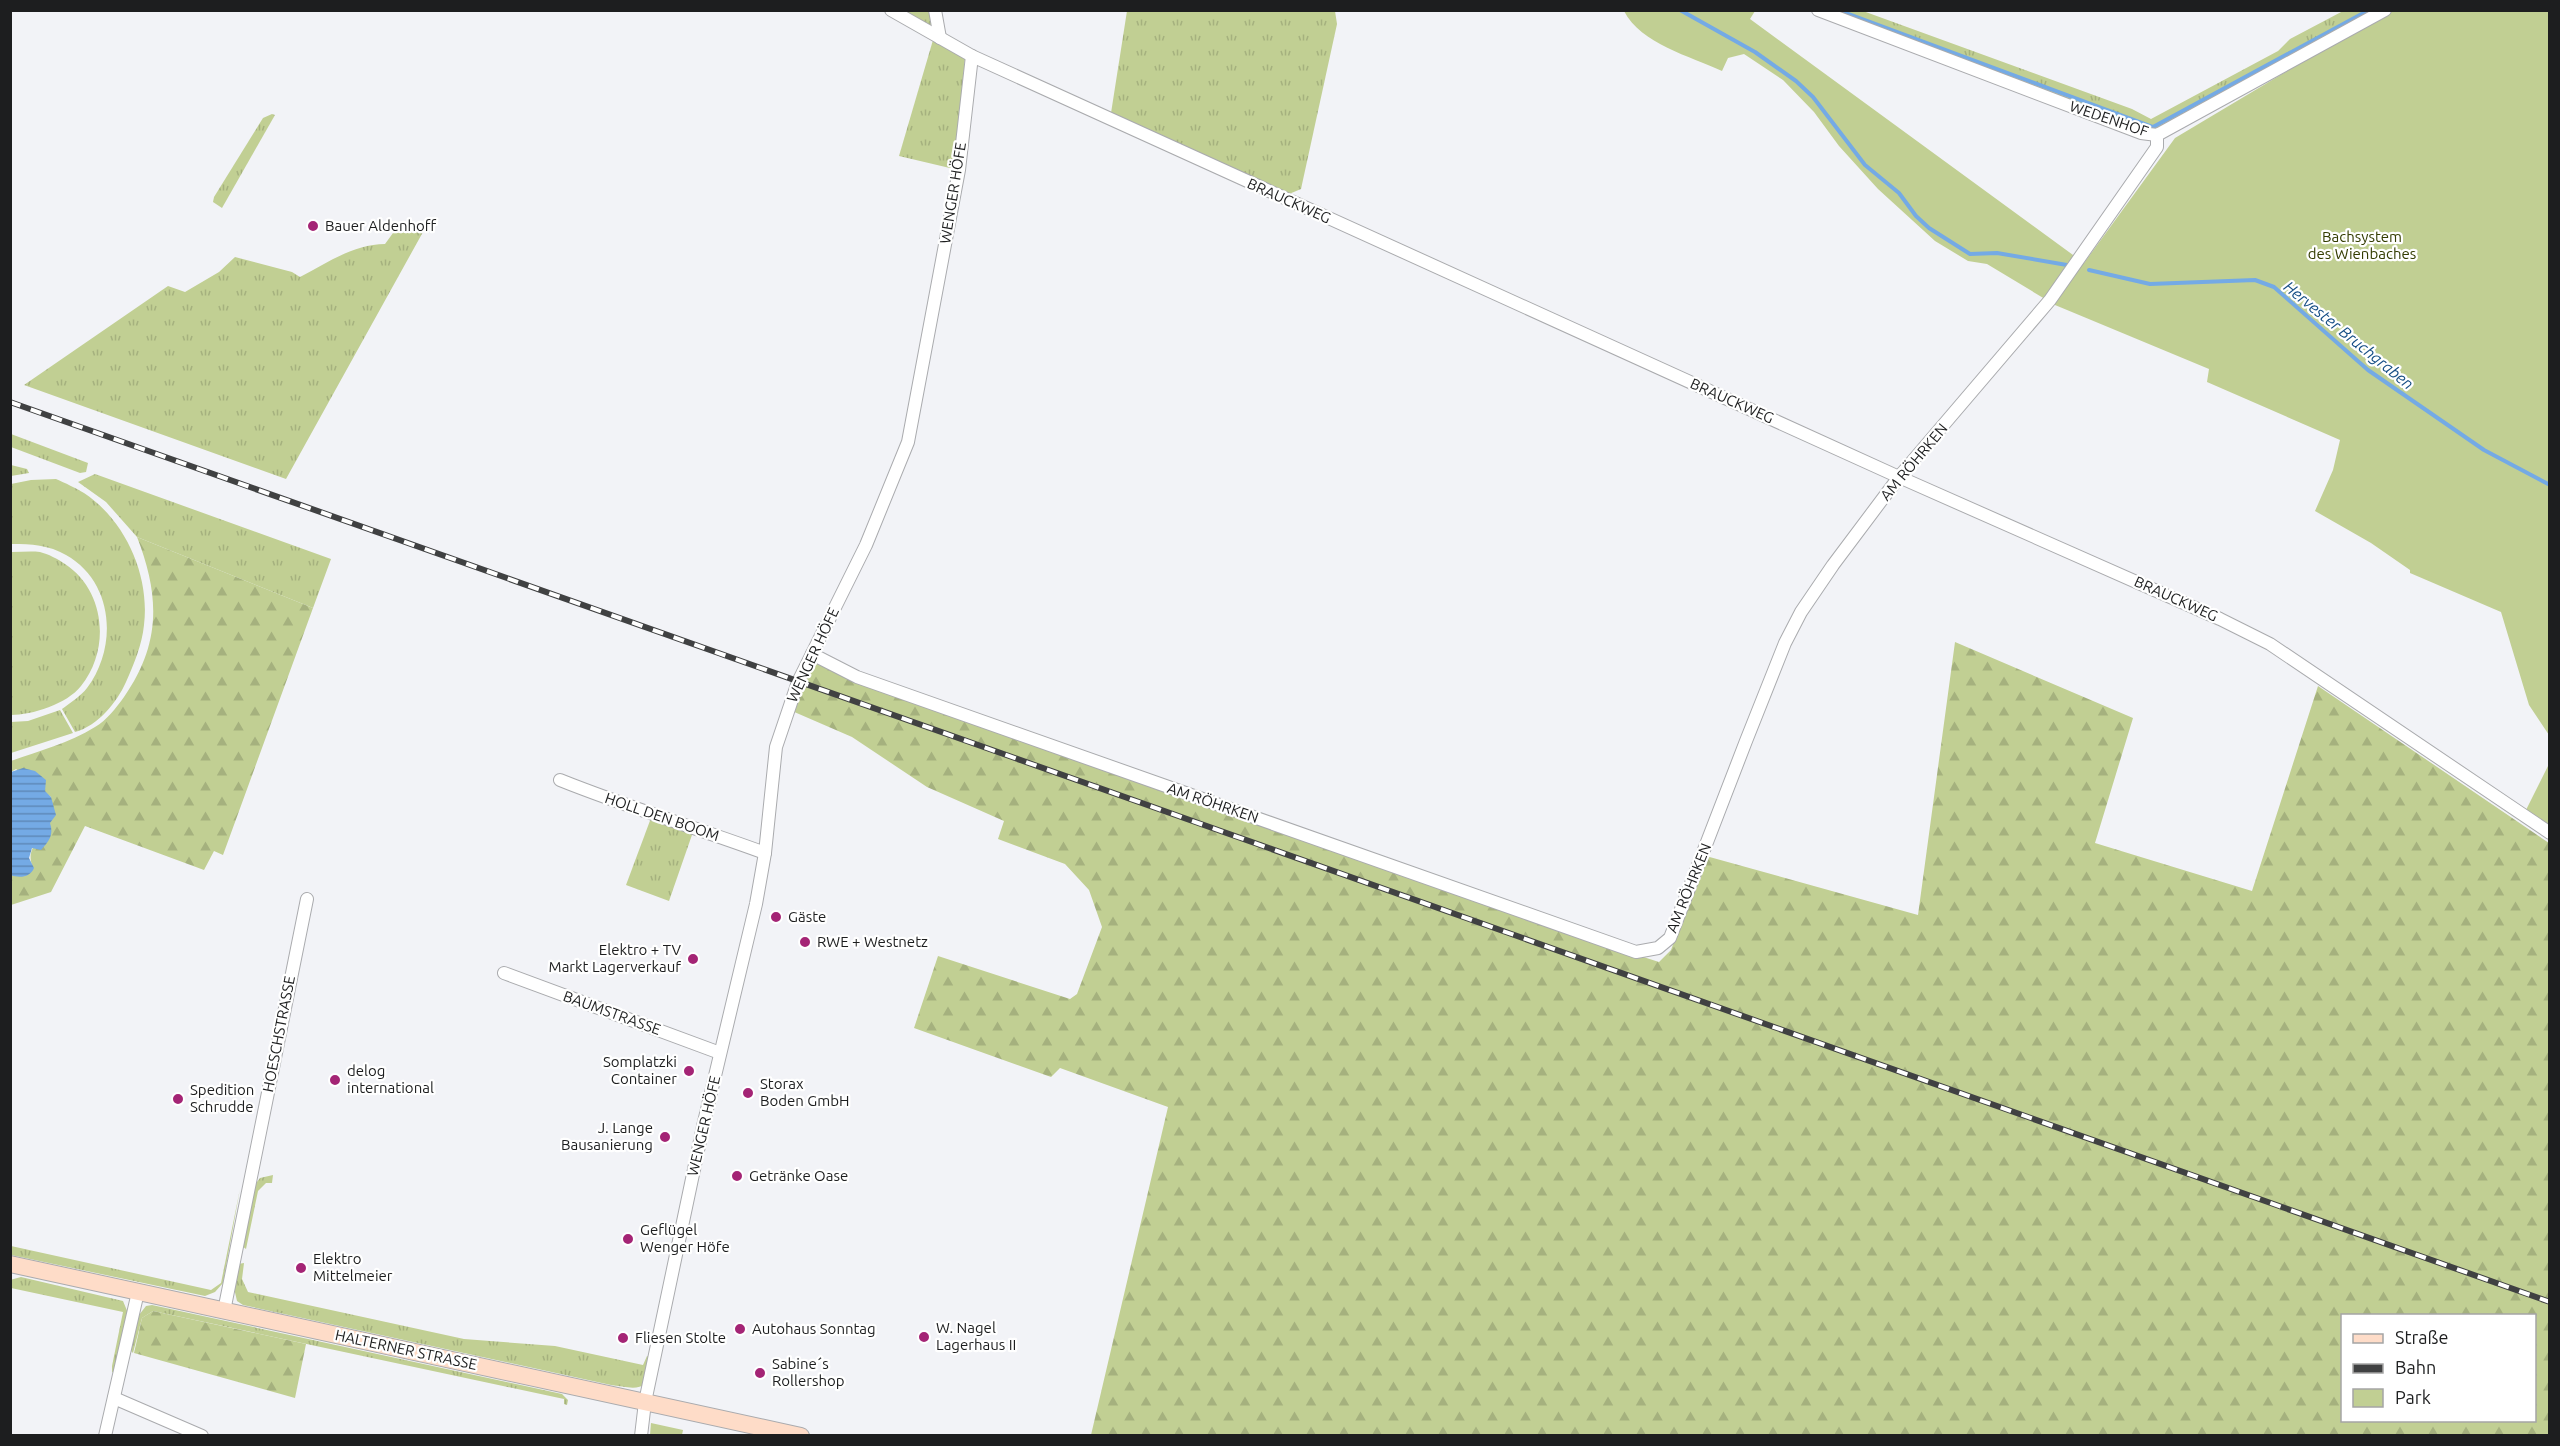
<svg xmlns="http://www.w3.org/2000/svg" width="2560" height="1446" font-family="Ubuntu,sans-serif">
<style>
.grass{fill:url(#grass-tufts)}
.forest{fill:url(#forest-firs);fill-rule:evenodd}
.park{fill:#c1cf93}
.water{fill:url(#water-rules)}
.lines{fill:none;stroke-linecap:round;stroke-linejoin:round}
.stream{stroke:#74aae5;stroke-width:4}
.minor-casing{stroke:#aaabae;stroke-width:14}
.secondary-casing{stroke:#aaabae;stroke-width:18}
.minor{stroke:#fff;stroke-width:12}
.secondary{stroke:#fedcc8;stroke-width:16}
.rail-casing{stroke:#404142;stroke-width:6}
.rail{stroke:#fff;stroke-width:4;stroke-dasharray:11;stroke-linecap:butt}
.poi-dot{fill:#a42475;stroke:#fff;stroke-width:2}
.labels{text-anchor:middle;stroke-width:4.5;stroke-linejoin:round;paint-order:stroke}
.street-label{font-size:15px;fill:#1d1e1f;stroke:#fff}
.poi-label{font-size:15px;fill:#1d1e1f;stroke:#fff;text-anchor:start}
.park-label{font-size:15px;fill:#333c00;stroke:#fff}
.water-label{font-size:16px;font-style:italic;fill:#164e85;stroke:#fff}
</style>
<defs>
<pattern id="grass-tufts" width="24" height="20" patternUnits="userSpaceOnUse" patternTransform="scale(1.5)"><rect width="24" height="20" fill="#c1cf93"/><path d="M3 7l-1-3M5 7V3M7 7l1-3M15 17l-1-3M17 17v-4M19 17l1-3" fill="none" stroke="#a5b17e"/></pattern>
<pattern id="forest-firs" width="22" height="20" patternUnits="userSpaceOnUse" patternTransform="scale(1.5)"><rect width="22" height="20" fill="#c1cf93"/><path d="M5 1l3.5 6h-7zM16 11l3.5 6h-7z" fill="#a5b17e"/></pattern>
<pattern id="water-rules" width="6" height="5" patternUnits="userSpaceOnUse" patternTransform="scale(1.5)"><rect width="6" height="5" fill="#74aae5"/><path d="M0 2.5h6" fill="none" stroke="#5f8ab9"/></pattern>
</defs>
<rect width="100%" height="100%" fill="#f2f3f7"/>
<g class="grass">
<path d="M902 11H933L935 29Z"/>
<path d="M1127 11H1335L1337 24 1301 189 1289 194 1111 113Z"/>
<path d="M1826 11H1863L2132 109 2151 119 2278 51 2290 39 2343 11H2380L2165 128 2150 131Z"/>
<path d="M933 40 965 59 954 169 899 156Z"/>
<path d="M272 114 275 115 222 208 213 202 214 197 263 118Z"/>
<path d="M412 231 423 232 286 479 24 385 168 286 185 292 219 272 235 257 292 272 300 277C327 263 354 244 385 244L393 233Z"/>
<path d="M11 434 88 463 86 472 80 473 11 447Z"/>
<path d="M11 465 27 469 29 473 11 476Z"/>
<path d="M95 474 331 559 313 608 137 537 106 502 78 482Z"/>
<path d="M56 479C65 483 76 488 84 493 126 521 150 576 144 625 142 645 134 664 126 682 117 702 98 726 75 732L62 709C70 703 81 696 87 688 118 647 114 582 66 555 49 545 31 544 12 544V552C21 552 31 551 40 552 48 554 58 559 65 564 105 590 111 649 81 686 67 704 32 715 11 715V484L31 480Z"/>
<path d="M60 710 73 733 11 753V722L28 721Z"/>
<path d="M651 818 693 832 669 901 626 885Z"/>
<path d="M273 1175 272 1183H266L258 1191 246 1249 242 1246 253 1187 260 1178Z"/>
<path d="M240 1189 223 1283 215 1292 205 1296 11 1255V1246L211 1290 221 1283Z"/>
<path d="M244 1263 242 1279 248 1292 464 1339 555 1346 643 1365 647 1356 649 1357 645 1384C637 1391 622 1386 611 1385L243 1305 237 1301 234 1288 238 1264Z"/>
<path d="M21 1277 123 1301 128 1313 114 1373 112 1372V1366L123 1312 11 1288 10 1280Z"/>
<path d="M152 1305 562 1394 568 1400 567 1405 564 1404V1399L153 1311 142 1318 133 1353 131 1351 139 1315 146 1306Z"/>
</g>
<g class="forest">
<path d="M137 537 313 608 223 855 214 851 204 870 85 826 51 892 11 905 10 875 32 865C25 845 46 838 50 822 52 814 50 805 51 797L16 769 11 772V761C39 751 69 743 95 727 107 720 116 708 124 697 161 644 160 596 137 537Z"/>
<path d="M1955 642 2133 718 2095 843 2252 891 2318 686 2549 843V1435H1091L1168 1107 1060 1068 1051 1077 914 1028 938 956 1070 999 1077 994 1102 927 1089 890 1065 864 998 839 1004 821 927 787 852 737 792 711 813 661 1578 936 1659 962 1671 950 1706 856 1918 915ZM2342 1316H2534V1420H2342Z"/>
<path d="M153 1311 306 1344 295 1398 134 1353 142 1318Z"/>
</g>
<g class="park">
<path d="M2389 10 2549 11V735L2529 705 2501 612 2410 573V570L2371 543 2315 511 2333 470 2340 440 2207 382 2209 369 2055 305 1987 264 1968 261 1935 241 1878 189 1839 146 1814 112 1783 80 1744 54 1728 58 1722 71C1690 56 1641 44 1624 11H1755L1750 19 2084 263 2175 138Z"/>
<path d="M2549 764V828L2525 812Z"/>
<path d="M651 1423 683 1430 682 1435H650Z"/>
</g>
<path class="water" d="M23 768 35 771 46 780 45 791 51 797 56 815 50 823C54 835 49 841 41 850L32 848 29 858 34 868C30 878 19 878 10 875L11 772Z"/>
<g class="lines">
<g class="stream">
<path d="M1680 10 1755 52 1796 81 1813 97 1865 165 1899 193 1916 216 1929 228 1970 254 1997 253 2067 265"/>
<path d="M1838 10 2153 127 2369 10"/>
<path d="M2089 270 2150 284 2255 280 2274 287 2368 370 2484 450 2550 485"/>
</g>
<g class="minor-casing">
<g id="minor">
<path d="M891 10 972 56 1899 477 2220 619 2270 644 2550 833"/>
<path d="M935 10 940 38"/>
<path d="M1818 10 2141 133 2157 135 2385 10"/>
<path d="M812 654 857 677 1636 952 1658 948 1670 938 1746 741 1785 643 1801 612 1833 565 1899 477 2050 300 2157 147V135"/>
<path d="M560 780C627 807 697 828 765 853"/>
<path d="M504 973 720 1053"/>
<path d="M224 1311 307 899"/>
<path d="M114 1398 202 1436"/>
<path d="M105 1436 138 1292"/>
<path d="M641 1436 645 1402 704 1122 756 904 765 853 776 747 798 682 866 545 908 442 959 170 972 56"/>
</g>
</g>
<g class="secondary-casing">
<path id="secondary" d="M10 1264 801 1436"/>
</g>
<use href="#minor" class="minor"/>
<use href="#secondary" class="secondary"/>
<g class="rail-casing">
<path id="rail" d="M10 402 2550 1302"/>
</g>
<use href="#rail" class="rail"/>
</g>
<g class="poi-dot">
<circle cx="313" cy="226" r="6"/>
<circle cx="776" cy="917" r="6"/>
<circle cx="805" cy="942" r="6"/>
<circle cx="693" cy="959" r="6"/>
<circle cx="689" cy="1071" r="6"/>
<circle cx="335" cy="1080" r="6"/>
<circle cx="748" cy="1093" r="6"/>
<circle cx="178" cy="1099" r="6"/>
<circle cx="665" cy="1137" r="6"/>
<circle cx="737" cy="1176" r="6"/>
<circle cx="628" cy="1239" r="6"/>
<circle cx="301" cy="1268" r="6"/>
<circle cx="740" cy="1329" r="6"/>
<circle cx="924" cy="1337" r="6"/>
<circle cx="623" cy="1338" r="6"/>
<circle cx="760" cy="1373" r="6"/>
</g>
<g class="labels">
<g class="street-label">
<text transform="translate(2109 119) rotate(19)" y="5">WEDENHOF</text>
<text transform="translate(953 193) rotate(-81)" y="5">WENGER HÖFE</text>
<text transform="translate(1289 201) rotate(24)" y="5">BRAUCKWEG</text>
<text transform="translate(1732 401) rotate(24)" y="5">BRAUCKWEG</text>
<text transform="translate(1914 462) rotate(-50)" y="5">AM RÖHRKEN</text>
<text transform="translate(2176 599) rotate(24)" y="5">BRAUCKWEG</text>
<text transform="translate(813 655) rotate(-65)" y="5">WENGER HÖFE</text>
<text transform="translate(1213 803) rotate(19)" y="5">AM RÖHRKEN</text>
<text transform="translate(662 817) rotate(19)" y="5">HOLL DEN BOOM</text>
<text transform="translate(1689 888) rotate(-68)" y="5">AM RÖHRKEN</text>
<text transform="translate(612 1013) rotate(20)" y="5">BAUMSTRASSE</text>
<text transform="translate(279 1034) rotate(-79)" y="5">HOESCHSTRASSE</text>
<text transform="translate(704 1126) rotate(-77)" y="5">WENGER HÖFE</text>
<text transform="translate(406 1350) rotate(12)" y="5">HALTERNER STRASSE</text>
</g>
<g class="poi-label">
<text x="325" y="231">Bauer Aldenhoff</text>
<text x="788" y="922">Gäste</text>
<text x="817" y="947">RWE + Westnetz</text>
<text x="681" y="955" text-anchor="end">Elektro + TV<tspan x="681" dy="17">Markt Lagerverkauf</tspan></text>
<text x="677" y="1067" text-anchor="end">Somplatzki<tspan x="677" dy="17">Container</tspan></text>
<text x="347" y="1076">delog<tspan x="347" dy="17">international</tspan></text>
<text x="760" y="1089">Storax<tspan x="760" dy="17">Boden GmbH</tspan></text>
<text x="190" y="1095">Spedition<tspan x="190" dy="17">Schrudde</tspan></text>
<text x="653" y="1133" text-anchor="end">J. Lange<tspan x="653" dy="17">Bausanierung</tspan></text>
<text x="749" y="1181">Getränke Oase</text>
<text x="640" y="1235">Geflügel<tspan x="640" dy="17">Wenger Höfe</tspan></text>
<text x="313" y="1264">Elektro<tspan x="313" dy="17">Mittelmeier</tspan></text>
<text x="936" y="1333">W. Nagel<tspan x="936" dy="17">Lagerhaus II</tspan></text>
<text x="752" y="1334">Autohaus Sonntag</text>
<text x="635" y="1343">Fliesen Stolte</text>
<text x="772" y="1369">Sabine´s<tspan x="772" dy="17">Rollershop</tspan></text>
</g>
<g class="park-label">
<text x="2362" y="242">Bachsystem<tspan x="2362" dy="17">des Wienbaches</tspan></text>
</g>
<g class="water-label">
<text transform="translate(2349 335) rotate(39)" y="6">Hervester Bruchgraben</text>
</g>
</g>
<rect width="2560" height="1446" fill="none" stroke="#1d1e1f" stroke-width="24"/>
<rect x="2341" y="1314" width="195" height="108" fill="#ffffff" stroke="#a5a5a5" stroke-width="1.5"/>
<rect x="2353" y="1334" width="30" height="9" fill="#fedcc8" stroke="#a5a5a5" stroke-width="1.5"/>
<text x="2395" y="1344" font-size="18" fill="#1d1e1f">Straße</text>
<rect x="2353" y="1364" width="30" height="9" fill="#404142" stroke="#a5a5a5" stroke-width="1.5"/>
<text x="2395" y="1374" font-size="18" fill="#1d1e1f">Bahn</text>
<rect x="2353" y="1389" width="30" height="18" fill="#c1cf93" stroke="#a5a5a5" stroke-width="1.5"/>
<text x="2395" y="1404" font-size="18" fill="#1d1e1f">Park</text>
</svg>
